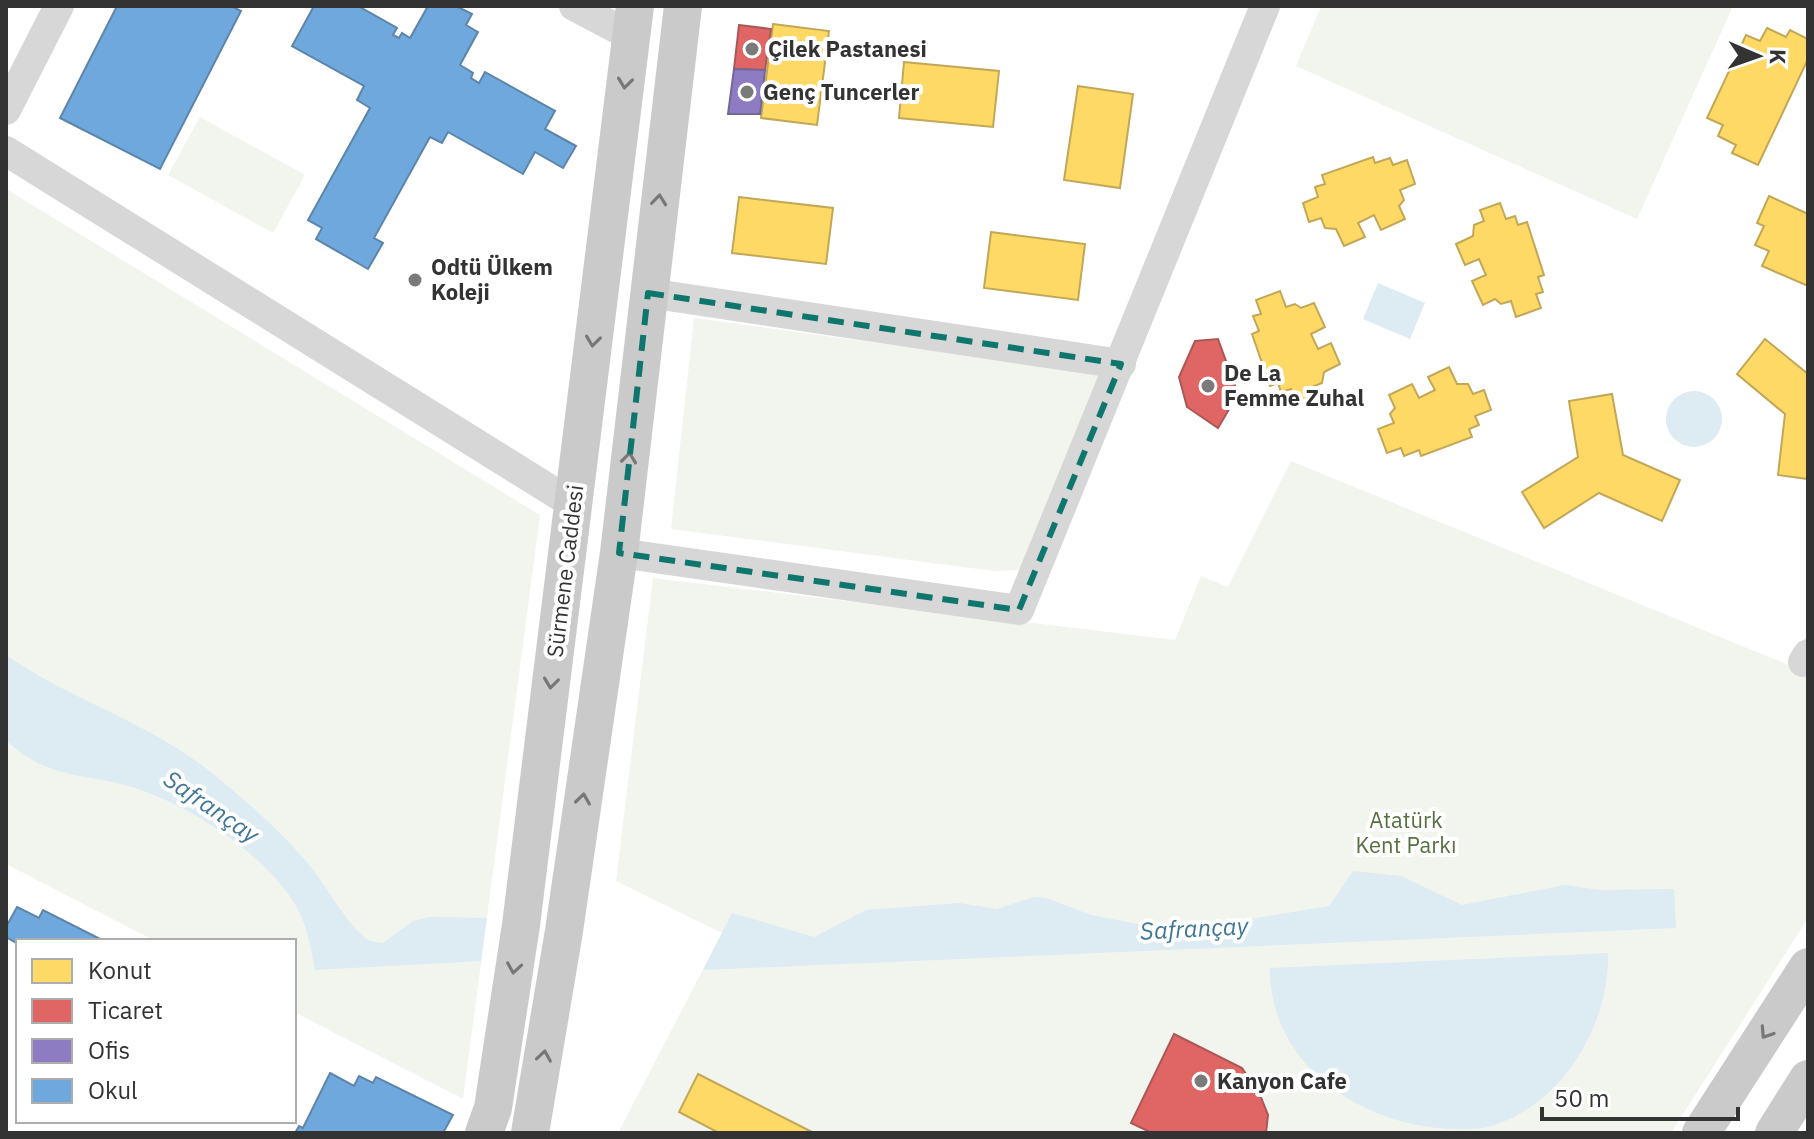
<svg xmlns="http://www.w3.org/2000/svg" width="1814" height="1139" font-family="'IBM Plex Sans',sans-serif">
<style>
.green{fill:#f1f5ed}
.water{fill:#ddebf3}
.homes{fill:#ffd966;stroke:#c2a757;stroke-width:2}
.shops{fill:#e06666;stroke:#ac5757;stroke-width:2}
.offices{fill:#8e7cc3;stroke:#736698;stroke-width:2}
.schools{fill:#6fa8dc;stroke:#5d85a9;stroke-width:2}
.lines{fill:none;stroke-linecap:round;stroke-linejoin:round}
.minor{stroke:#d7d7d7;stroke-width:30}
.major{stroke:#cacaca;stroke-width:38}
.oneway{stroke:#777}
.marked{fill:none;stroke:#0f766e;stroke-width:6;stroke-dasharray:16 10;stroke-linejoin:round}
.poi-dot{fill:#7a7a7a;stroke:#fff;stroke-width:3}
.labels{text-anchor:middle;stroke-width:8;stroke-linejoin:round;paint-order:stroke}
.poi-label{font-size:22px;font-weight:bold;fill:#333;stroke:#fff;text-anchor:start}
.street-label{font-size:22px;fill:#333;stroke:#fff}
.park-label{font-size:22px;fill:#56703f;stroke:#fff}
.water-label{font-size:24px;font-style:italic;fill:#3f7597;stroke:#fff}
</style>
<rect width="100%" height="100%" fill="#fff"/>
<g class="green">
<path d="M1321 6H1733L1637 219 1296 66Z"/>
<path d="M200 117 305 175 273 233 168 175Z"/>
<path d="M6 189 540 515 463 1099 294 1012V941H155L6 864Z"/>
<path d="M694 318 1098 373 1110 385 1021 570 994 571 671 529Z"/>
<path d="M1291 461 1808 673V918L1671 1133H618L722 933 616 881 653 578 1175 640 1201 576 1228 587Z"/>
</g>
<g class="water">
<path d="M1378 283 1425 303 1410 339 1363 319Z"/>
<circle cx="1694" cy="419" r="28"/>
<path d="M6 655C71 700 150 723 212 773 245 800 277 828 305 860 327 885 343 921 369 941L383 943 413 921 430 917 487 918 481 961 315 970C311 949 307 925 296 906 267 856 195 809 141 790 90 772 49 782 6 740Z"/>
<path d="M1353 871 1401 876 1462 905 1565 885 1600 890 1674 889 1676 928 703 970 732 913 814 937 866 910 959 903 996 909 1035 897 1046 898 1091 915 1163 929 1215 925 1329 906Z"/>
<path d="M1608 953C1610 1027 1559 1111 1483 1128 1382 1139 1269 1075 1270 968Z"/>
</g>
<g class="homes">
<path d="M773 24 829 31 817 125 761 118Z"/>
<path d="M1767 28 1786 37 1790 30 1808 39V59L1758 165 1732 153 1736 145 1718 136 1723 125 1707 118 1746 35 1760 41Z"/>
<path d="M904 62 999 71 993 127 899 118Z"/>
<path d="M1078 86 1133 94 1120 188 1064 180Z"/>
<path d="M1373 157 1375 163 1390 158 1393 165 1407 160 1415 184 1400 190 1404 200 1399 206 1405 219 1381 230 1374 215 1358 223 1365 237 1344 246 1336 229 1325 228 1321 218 1309 222 1303 203 1318 197 1315 187 1325 184 1322 175Z"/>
<path d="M1769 196 1808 214V286L1762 266 1769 251 1755 245 1764 226 1757 223Z"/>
<path d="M739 197 833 208 826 264 732 253Z"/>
<path d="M1500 203 1506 219 1515 216 1518 225 1527 222 1544 275 1538 277 1543 292 1536 294 1541 308 1516 317 1511 301 1501 304 1495 299 1483 305 1472 281 1486 275 1479 259 1465 265 1456 244 1473 236 1474 225 1484 221 1480 210Z"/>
<path d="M991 232 1085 244 1078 300 984 288Z"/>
<path d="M1280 291 1286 307 1295 304 1301 308 1314 303 1325 327 1311 334 1318 349 1331 343 1340 364 1324 372 1322 383 1312 387 1316 399 1296 405 1291 389 1281 392 1278 383 1270 386 1252 334 1259 331 1253 316 1261 314 1256 300Z"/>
<path d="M1765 339 1808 374V479L1778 475 1785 414 1737 374Z"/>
<path d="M1449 367 1457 384H1468L1473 394 1484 390 1491 410 1475 416 1479 425 1469 429 1472 437 1421 456 1419 450 1404 456 1401 448 1387 453 1378 429 1394 423 1390 414 1395 408 1389 395 1412 384 1419 398 1435 390 1428 377Z"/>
<path d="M1612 394 1623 455 1680 480 1662 521 1599 493 1544 528 1522 492 1578 457 1569 401Z"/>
<path d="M698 1074 814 1133H719L679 1112Z"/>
</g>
<g class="shops">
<path d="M739 25 771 29 765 70 734 69Z"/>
<path d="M1218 339 1238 394 1218 428 1187 407 1179 377 1195 341Z"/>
<path d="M1174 1034 1242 1068 1260 1095 1268 1115 1266 1133H1152L1131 1123Z"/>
</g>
<path class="offices" d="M734 69 765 70 760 114H728Z"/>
<g class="schools">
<path d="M117 6H231L241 11 160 169 60 118Z"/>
<path d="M314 6H358L397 28 393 35 399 38 402 33 410 38 428 6H456L472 14 466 25 478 32 460 65 473 73 471 78 479 83 485 72 555 111 545 129 576 146 563 168 535 152 523 174 448 132 442 143 430 137 374 238 383 243 368 269 316 239 322 228 308 220 370 108 357 100 364 86 292 46Z"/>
<path d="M17 907 39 918 43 910 104 941 18 944 6 937V927Z"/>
<path d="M330 1073 354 1086 359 1076 373 1083 376 1077 453 1115 443 1133H295L299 1126 303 1128Z"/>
</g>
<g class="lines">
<g class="minor">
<path d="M574 6 631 36"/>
<path d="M6 110 59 6"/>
<path d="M6 151 573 504"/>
<path d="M648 293 1121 364"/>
<path d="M619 553 1019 610 1265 6"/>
<path d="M1803 662 1808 654"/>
</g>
<g class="major">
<path d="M484 1133 493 1108 521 925 635 6"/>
<path d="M530 1133 564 931 619 553 683 6"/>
<path d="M1701 1133 1808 967"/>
<path d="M1774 1133 1808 1079"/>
</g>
</g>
<defs><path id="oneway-chevron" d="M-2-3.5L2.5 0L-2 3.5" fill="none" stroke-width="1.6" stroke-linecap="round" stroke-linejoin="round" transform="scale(2)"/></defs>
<g class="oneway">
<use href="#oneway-chevron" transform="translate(625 83) rotate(97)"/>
<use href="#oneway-chevron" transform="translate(659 200) rotate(-84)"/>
<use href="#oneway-chevron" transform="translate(593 341) rotate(97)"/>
<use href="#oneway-chevron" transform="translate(629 458) rotate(-83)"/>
<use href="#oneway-chevron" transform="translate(551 683) rotate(97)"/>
<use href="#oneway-chevron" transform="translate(583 799) rotate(-82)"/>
<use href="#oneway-chevron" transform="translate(514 968) rotate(99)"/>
<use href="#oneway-chevron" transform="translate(1766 1033) rotate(123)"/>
<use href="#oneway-chevron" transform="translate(544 1056) rotate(-81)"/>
</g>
<path class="marked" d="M648 293 1121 364 1019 610 619 553Z"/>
<g class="poi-dot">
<circle cx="752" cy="49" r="8"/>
<circle cx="747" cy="92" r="8"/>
<circle cx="415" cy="280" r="8"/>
<circle cx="1208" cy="386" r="8"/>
<circle cx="1201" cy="1081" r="8"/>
</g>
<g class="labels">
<g class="poi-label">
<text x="768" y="57">Çilek Pastanesi</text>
<text x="763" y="100">Genç Tuncerler</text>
<text x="431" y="275">Odtü Ülkem<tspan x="431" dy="25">Koleji</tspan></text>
<text x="1224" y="381">De La<tspan x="1224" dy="25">Femme Zuhal</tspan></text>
<text x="1217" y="1089">Kanyon Cafe</text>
</g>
<g class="street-label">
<text transform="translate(565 571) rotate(-83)" y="8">Sürmene Caddesi</text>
</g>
<g class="park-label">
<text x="1406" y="828">Atatürk<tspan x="1406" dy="25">Kent Parkı</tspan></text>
</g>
<g class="water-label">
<text transform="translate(211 807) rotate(34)" y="8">Safrançay</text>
<text transform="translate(1194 929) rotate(-3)" y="8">Safrançay</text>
</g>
</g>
<rect width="1814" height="1139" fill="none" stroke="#333333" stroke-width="16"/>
<rect x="16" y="939" width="280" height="184" fill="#ffffff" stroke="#adadad" stroke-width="2"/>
<rect x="32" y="959" width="40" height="24" fill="#ffd966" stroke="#adadad" stroke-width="2"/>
<text x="88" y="979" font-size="24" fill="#333333">Konut</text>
<rect x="32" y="999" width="40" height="24" fill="#e06666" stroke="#adadad" stroke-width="2"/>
<text x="88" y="1019" font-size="24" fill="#333333">Ticaret</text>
<rect x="32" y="1039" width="40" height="24" fill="#8e7cc3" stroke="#adadad" stroke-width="2"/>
<text x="88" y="1059" font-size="24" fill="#333333">Ofis</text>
<rect x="32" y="1079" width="40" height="24" fill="#6fa8dc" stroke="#adadad" stroke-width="2"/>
<text x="88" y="1099" font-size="24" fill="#333333">Okul</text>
<g transform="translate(1758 56) rotate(92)" stroke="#ffffff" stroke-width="6" paint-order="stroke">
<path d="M0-6L14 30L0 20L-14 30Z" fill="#333333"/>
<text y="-12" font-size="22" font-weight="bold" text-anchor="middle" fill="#333333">K</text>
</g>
<path d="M1542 1107v12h196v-12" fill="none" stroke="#333333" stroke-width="4"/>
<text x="1554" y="1107" font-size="24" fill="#333333" stroke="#ffffff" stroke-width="6" paint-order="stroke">50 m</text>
</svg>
